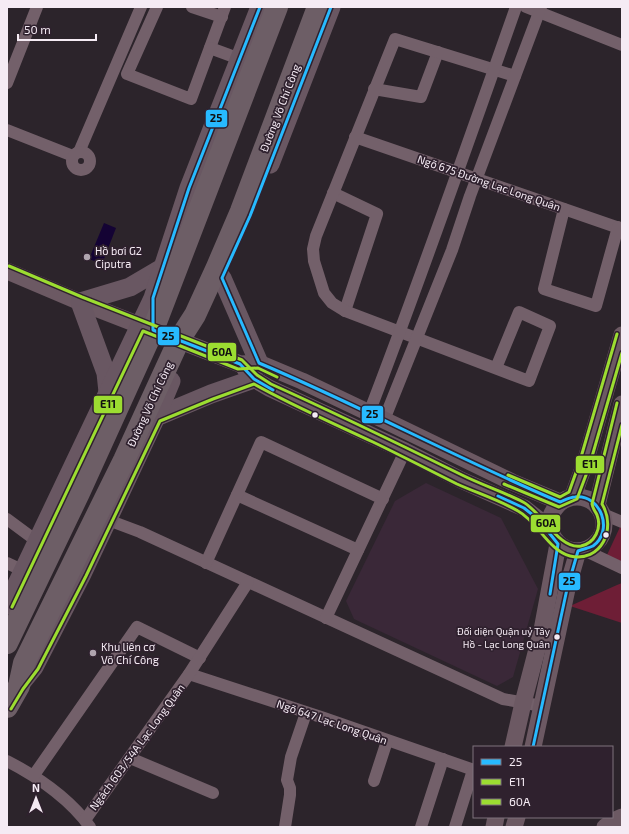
<svg xmlns="http://www.w3.org/2000/svg" width="629" height="834" font-family="'Exo 2',sans-serif">
<style>
.built{fill:#3a2838}
.green{fill:#6e1e36}
.water{fill:#140334}
.lines{fill:none;stroke-linecap:round;stroke-linejoin:round}
.street{stroke:#73606a;stroke-width:12}
.secondary{stroke:#6c5963;stroke-width:17}
.primary{stroke:#695762;stroke-width:19}
.highway{stroke:#6d5e66;stroke-width:22}
.bus-1-casing{stroke:#2f212e;stroke-width:6}
.bus-2-casing{stroke:#2f212e;stroke-width:6}
.bus-3-casing{stroke:#2f212e;stroke-width:6}
.bus-1{stroke:#27baff;stroke-width:3}
.bus-2{stroke:#9cdd31;stroke-width:3}
.bus-3{stroke:#9cdd31;stroke-width:3}
.poi-dot{fill:#afa5ae;stroke:#2f212e;stroke-width:1.5}
.bus-dot{fill:#f5ebf4;stroke:#2f212e;stroke-width:1.5}
.labels{text-anchor:middle;stroke-width:3.5;stroke-linejoin:round;paint-order:stroke}
.bus-label{font-size:10px;fill:#f5ebf4;stroke:#2f212e;text-anchor:end}
.street-label{font-size:11px;fill:#f5ebf4;stroke:#2f212e}
.poi-label{font-size:11px;fill:#f5ebf4;stroke:#2f212e;text-anchor:start}
.line-badge{stroke:#2f212e;stroke-width:1.5}
.pale-badge-label{font-size:11px;text-anchor:middle;font-weight:bold;fill:#111}
</style>
<rect width="100%" height="100%" fill="#2c242b"/>
<path class="built" d="M426 483 501 518 538 589 513 677 497 686 354 619 346 601 395 501Z"/>
<g class="green">
<path d="M620 527 622 528V562L607 555Z"/>
<path d="M622 583V623L570 606 617 585Z"/>
</g>
<path class="water" d="M104 223 116 228 102 264 89 259Z"/>
<g class="lines">
<g class="street">
<path d="M157 7 127 74 191 99 225 7"/>
<path d="M192 7 222 17"/>
<path d="M526 7 622 45"/>
<path d="M210 48 240 59"/>
<path d="M7 83 37 7"/>
<path d="M374 89 421 97 438 52"/>
<path d="M7 130 73 156"/>
<path d="M355 137 622 229"/>
<path d="M79 152 141 7"/>
<circle cx="81" cy="161" r="9"/>
<path d="M333 193 377 214 345 311"/>
<path d="M564 209 544 289 596 306 618 227"/>
<path d="M496 368 519 312 550 326 529 381 345 311 332 303 324 293 314 261 313 249 316 236 395 39 515 76"/>
<path d="M369 413C421 278 468 143 516 7"/>
<path d="M384 420 452 250 470 196 541 7"/>
<path d="M237 495 358 550"/>
<path d="M603 514 622 522"/>
<path d="M7 519 38 542"/>
<path d="M108 520 140 532 503 699 542 706"/>
<path d="M584 550 622 568"/>
<path d="M7 563 24 571"/>
<path d="M206 563 261 442 383 499"/>
<path d="M326 618 405 451"/>
<path d="M189 674 324 718 474 770"/>
<path d="M130 758 213 793"/>
<path d="M7 761C38 777 69 798 90 827"/>
<path d="M34 775 137 627 200 658"/>
<path d="M374 781 387 741"/>
<path d="M85 820 189 674 248 582"/>
<path d="M285 827 290 795V788L287 780 291 757 306 713"/>
<path d="M421 827 443 759"/>
<path d="M455 827 473 770"/>
</g>
<g class="secondary">
<path d="M7 271 80 302 240 364 259 363 302 381 384 420 512 482 560 502"/>
<path d="M245 369 254 379 269 388 405 451 461 480 524 508 538 519 553 537"/>
<path d="M573 496 584 466 622 335"/>
<circle cx="577" cy="524" r="27"/>
<path d="M597 505 622 404"/>
<path d="M513 747 523 703 542 630 558 544"/>
<path d="M533 747 567 589 578 551"/>
<path d="M494 827 496 817"/>
<path d="M514 827 517 817"/>
<path d="M605 827 613 821 622 817"/>
</g>
<g class="primary">
<path d="M270 164 331 7"/>
<path d="M222 278 259 363"/>
<path d="M108 392 106 373 80 302 130 287 164 267"/>
<path d="M156 417 211 394 254 379"/>
<path d="M7 605 153 298 189 188 260 7"/>
<path d="M21 683 34 667 82 574 156 417 171 381"/>
</g>
<g class="highway">
<path d="M7 643 79 493 153 330 277 7"/>
<path d="M7 707 19 686 24 663 124 460 179 340 195 315 217 267 241 211 318 7"/>
</g>
<g class="bus-1-casing">
<g id="bus-1">
<path d="M260 7 189 188 153 298V330L240 364 254 379 273 390"/>
<path d="M331 7 250 216 222 278 259 363C361 406 458 459 560 502 565 500 570 497 575 497 601 494 614 531 593 546 589 548 583 549 578 551L567 589 533 747"/>
<path d="M498 496 524 508 538 519 558 544 550 594"/>
</g>
</g>
<g class="bus-2-casing">
<g id="bus-2">
<path d="M504 484 559 507 577 499 589 467 622 353"/>
<path d="M12 607 143 331 238 369 258 368 277 377"/>
<path d="M11 709 23 689 38 669 86 576 160 421 213 399 254 384C293 406 333 423 373 442 402 456 429 470 457 484 477 493 499 500 518 511 537 521 549 551 570 556 601 563 617 529 602 504L622 425"/>
</g>
</g>
<g class="bus-3-casing">
<g id="bus-3">
<path d="M9 266 82 297 242 360 257 375 271 384C335 413 399 444 462 475 482 485 504 492 523 502 542 512 559 550 581 546 595 543 602 528 597 515 595 511 593 509 592 504L617 403"/>
<path d="M508 475 560 497 569 492 579 464 617 334"/>
</g>
</g>
<use href="#bus-1" class="bus-1"/>
<use href="#bus-2" class="bus-2"/>
<use href="#bus-3" class="bus-3"/>
</g>
<g class="poi-dot">
<circle cx="87" cy="257" r="4"/>
<circle cx="93" cy="653" r="4"/>
</g>
<g class="bus-dot">
<circle cx="315" cy="415" r="3.5"/>
<circle cx="606" cy="535" r="3.5"/>
<circle cx="557" cy="637" r="3.5"/>
</g>
<g class="labels">
<g class="bus-label">
<text x="550" y="635">Đối diện Quận uỷ Tây<tspan x="550" dy="13">Hồ - Lạc Long Quân</tspan></text>
</g>
<g class="street-label">
<text transform="translate(280 108) rotate(-69)" y="4">Đường Võ Chí Công</text>
<text transform="translate(489 183) rotate(19)" y="4">Ngõ 675 Đường Lạc Long Quân</text>
<text transform="translate(150 404) rotate(-65)" y="4">Đường Võ Chí Công</text>
<text transform="translate(332 722) rotate(19)" y="4">Ngõ 647 Lạc Long Quân</text>
<text transform="translate(137 747) rotate(-54)" y="4">Ngách 603/54A Lạc Long Quân</text>
</g>
<g class="poi-label">
<text x="95" y="255">Hồ bơi G2<tspan x="95" dy="13">Ciputra</tspan></text>
<text x="101" y="651">Khu liên cơ<tspan x="101" dy="13">Võ Chí Công</tspan></text>
</g>
</g>
<g class="line-badge">
<rect x="205" y="109" width="23" height="19" rx="4" fill="#27baff"/>
<rect x="157" y="326" width="23" height="20" rx="4" fill="#27baff"/>
<rect x="207" y="342" width="30" height="20" rx="4" fill="#9cdd31"/>
<rect x="93" y="395" width="30" height="19" rx="4" fill="#9cdd31"/>
<rect x="361" y="405" width="23" height="19" rx="4" fill="#27baff"/>
<rect x="575" y="455" width="30" height="19" rx="4" fill="#9cdd31"/>
<rect x="530" y="514" width="31" height="19" rx="4" fill="#9cdd31"/>
<rect x="558" y="572" width="23" height="19" rx="4" fill="#27baff"/>
</g>
<g class="pale-badge-label">
<text x="216" y="122">25</text>
<text x="168" y="340">25</text>
<text x="222" y="356">60A</text>
<text x="108" y="408">E11</text>
<text x="372" y="418">25</text>
<text x="590" y="468">E11</text>
<text x="546" y="527">60A</text>
<text x="569" y="585">25</text>
</g>
<rect width="629" height="834" fill="none" stroke="#f5ebf4" stroke-width="16"/>
<rect x="473" y="746" width="140" height="72" fill="#2f212e" stroke="#7e727d"/>
<rect x="481" y="759" width="20" height="6" fill="#27baff" stroke="#7e727d"/>
<text x="509" y="766" font-size="12" fill="#f5ebf4">25</text>
<rect x="481" y="779" width="20" height="6" fill="#9cdd31" stroke="#7e727d"/>
<text x="509" y="786" font-size="12" fill="#f5ebf4">E11</text>
<rect x="481" y="799" width="20" height="6" fill="#9cdd31" stroke="#7e727d"/>
<text x="509" y="806" font-size="12" fill="#f5ebf4">60A</text>
<g transform="translate(36 798)" stroke="#2f212e" stroke-width="3" paint-order="stroke">
<path d="M0-3L7 15L0 10L-7 15Z" fill="#f5ebf4"/>
<text y="-6" font-size="11" font-weight="bold" text-anchor="middle" fill="#f5ebf4">N</text>
</g>
<path d="M18 34v6h78v-6" fill="none" stroke="#f5ebf4" stroke-width="2"/>
<text x="24" y="34" font-size="12" fill="#f5ebf4" stroke="#2f212e" stroke-width="3" paint-order="stroke">50 m</text>
</svg>
